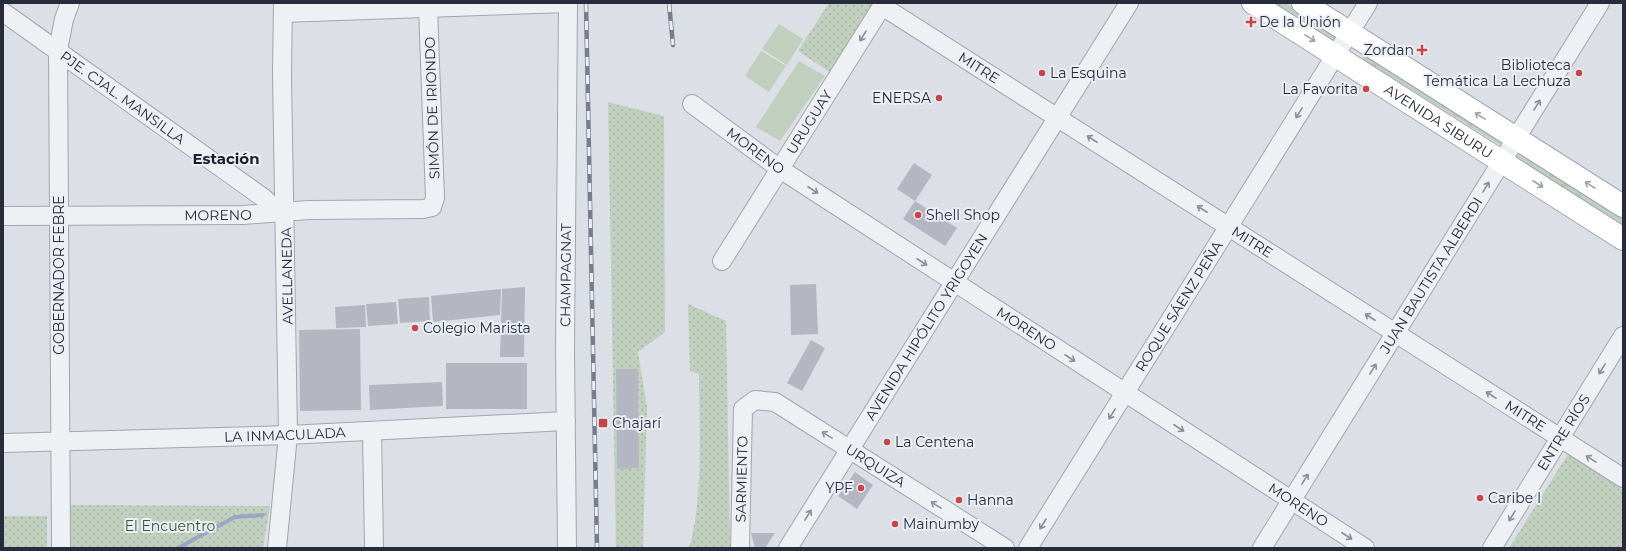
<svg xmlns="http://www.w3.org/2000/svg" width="1626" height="551" font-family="Montserrat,sans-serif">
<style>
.grass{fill:url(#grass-tufts)}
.park{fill:url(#park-dots)}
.pitch{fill:#c0cfbe}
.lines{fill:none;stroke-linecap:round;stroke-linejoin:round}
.stream{stroke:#99a7c4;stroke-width:4}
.building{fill:#b4b7c2}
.minor-casing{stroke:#a2a5af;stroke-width:20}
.major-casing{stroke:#9ca2b1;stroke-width:24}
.minor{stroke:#eff0f4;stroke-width:18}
.major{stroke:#fff;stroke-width:22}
.rail-casing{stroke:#777c8e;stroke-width:4.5}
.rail{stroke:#ebeef4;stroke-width:3;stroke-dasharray:9;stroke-linecap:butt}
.oneway{stroke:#8b8e98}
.oneway2{stroke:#9ea0a7}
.poi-dot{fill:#c64647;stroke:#ebeef4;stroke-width:1.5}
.labels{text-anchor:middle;stroke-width:4;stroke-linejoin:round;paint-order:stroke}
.poi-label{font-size:14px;fill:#272b3b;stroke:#ebeef4;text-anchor:start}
.street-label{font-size:14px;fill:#272b3b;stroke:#ebeef4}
.park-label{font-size:14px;fill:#365635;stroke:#ebeef4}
.neighbourhood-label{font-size:15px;font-weight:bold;fill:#191d2c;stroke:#ebeef4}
</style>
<defs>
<pattern id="grass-tufts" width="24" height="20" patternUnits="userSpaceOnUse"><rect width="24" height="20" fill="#c0cfbe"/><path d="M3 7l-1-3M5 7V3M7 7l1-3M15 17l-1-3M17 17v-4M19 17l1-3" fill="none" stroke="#a5b2a4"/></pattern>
<pattern id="park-dots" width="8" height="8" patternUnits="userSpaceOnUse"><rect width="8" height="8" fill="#c0cfbe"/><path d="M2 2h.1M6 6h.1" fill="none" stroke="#a5b2a4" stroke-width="1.8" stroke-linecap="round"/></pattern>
</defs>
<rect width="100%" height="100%" fill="#dcdfe6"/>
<g class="grass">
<path d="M1273 3H1286L1342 37 1338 43Z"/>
<path d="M1365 54 1503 140 1500 145 1362 59Z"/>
<path d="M1519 148 1623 215V232L1511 159Z"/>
</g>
<g class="park">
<path d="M829 3H881L834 75 798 51Z"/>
<path d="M608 102 664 116 665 332 638 352 647 407 643 548H616Z"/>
<path d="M688 304 726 321 730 548H689C704 499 699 425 699 374L690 371Z"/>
<path d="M1568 454 1623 490V548H1509Z"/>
<path d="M70 505 270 506 263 548H69Z"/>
<rect x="3" y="516" width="44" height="32"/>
</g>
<g class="pitch">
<path d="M779 24 803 39 787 65 762 49Z"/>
<path d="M761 51 786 66 769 92 745 76Z"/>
<path d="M799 61 825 76 780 141 756 127Z"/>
</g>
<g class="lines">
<path class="stream" d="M178 548 235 517 263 515"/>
</g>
<g class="building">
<path d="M914 163 932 175 915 201 897 189Z"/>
<path d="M915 201 957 228 945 246 903 219Z"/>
<path d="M816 284 818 334 791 335 790 285Z"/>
<path d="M525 287 524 357H500L502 289Z"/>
<path d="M501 289 500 315 433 322 431 296Z"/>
<path d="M429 297 430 321 400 323 398 299Z"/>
<path d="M396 302 398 324 368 326 366 304Z"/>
<path d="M365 305 366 327 336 328 335 307Z"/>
<path d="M360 329 361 410 300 411 299 330Z"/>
<path d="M811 340 825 348 802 391 787 383Z"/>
<rect x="446" y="363" width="81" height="46"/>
<path d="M616 369H638L639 468 617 469Z"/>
<path d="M442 382 443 406 370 410 369 385Z"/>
<path d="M855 472 873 485 857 509 838 496Z"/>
<path d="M751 533H775L765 548H755Z"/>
</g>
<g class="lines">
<g class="minor-casing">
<g id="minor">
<path id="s1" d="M882 6 1623 478"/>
<path id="s2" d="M3 12 265 199 278 213"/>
<path d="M283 13 568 3"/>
<path id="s3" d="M692 104 780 169 1365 548"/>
<path id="s4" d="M3 216 243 215 309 210 423 209 432 207 435 198 428 8"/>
<path id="s5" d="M722 261 884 3"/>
<path d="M372 431 374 548"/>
<path id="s6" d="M3 443 288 435 566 421"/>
<path d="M61 548 58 50 64 19 70 3"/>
<path d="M277 548 288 435 282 74 283 3"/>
<path id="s7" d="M567 548 565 350 568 3"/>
<path id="s8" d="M740 548 743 409 755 400 775 402 1005 548"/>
<path id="s9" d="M788 548 1129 3"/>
<path id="s10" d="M1028 548 1368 3"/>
<path id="s11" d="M1262 548 1600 3"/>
<path id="s12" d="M1492 548 1623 336"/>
</g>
</g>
<g class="major-casing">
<g id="major">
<path id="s13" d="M1253 3 1623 239"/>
<path d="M1303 3 1623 206"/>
</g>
</g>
<use href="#minor" class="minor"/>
<use href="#major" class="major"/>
<g class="rail-casing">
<g id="rail">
<path d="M586 3 597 548"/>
<path d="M669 3 673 45"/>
</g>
</g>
<use href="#rail" class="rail"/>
</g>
<defs><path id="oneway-shaft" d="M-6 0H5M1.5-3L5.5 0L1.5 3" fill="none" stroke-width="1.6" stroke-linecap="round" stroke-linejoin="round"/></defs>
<g class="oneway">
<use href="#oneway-shaft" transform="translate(863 36) rotate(122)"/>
<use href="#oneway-shaft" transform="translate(1537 105) rotate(-58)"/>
<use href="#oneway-shaft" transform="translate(1299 113) rotate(122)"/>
<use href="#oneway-shaft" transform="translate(1092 139) rotate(-147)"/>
<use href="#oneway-shaft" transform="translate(1486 187) rotate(-58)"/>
<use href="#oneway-shaft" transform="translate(813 190) rotate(33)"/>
<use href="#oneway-shaft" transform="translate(1202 209) rotate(-147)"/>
<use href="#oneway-shaft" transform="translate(922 262) rotate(33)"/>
<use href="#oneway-shaft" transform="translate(1370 317) rotate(-147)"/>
<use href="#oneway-shaft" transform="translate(1070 358) rotate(33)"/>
<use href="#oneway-shaft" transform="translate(1373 369) rotate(-58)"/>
<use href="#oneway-shaft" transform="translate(1602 369) rotate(122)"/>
<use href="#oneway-shaft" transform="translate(1491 395) rotate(-147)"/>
<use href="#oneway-shaft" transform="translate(1112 414) rotate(122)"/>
<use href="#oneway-shaft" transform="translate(1179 428) rotate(33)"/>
<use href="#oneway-shaft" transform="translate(827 435) rotate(-148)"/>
<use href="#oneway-shaft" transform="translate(1591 459) rotate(-148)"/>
<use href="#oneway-shaft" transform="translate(1305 479) rotate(-58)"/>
<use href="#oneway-shaft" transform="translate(936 505) rotate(-148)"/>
<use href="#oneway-shaft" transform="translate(808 515) rotate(-58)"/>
<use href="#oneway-shaft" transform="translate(1512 516) rotate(122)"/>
<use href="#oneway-shaft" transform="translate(1043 524) rotate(122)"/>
<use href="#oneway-shaft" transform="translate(1347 536) rotate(33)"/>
</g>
<g class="oneway2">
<use href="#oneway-shaft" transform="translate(1310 38) rotate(32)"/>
<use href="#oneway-shaft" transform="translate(1480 116) rotate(-148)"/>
<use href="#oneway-shaft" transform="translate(1538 184) rotate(33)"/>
<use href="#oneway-shaft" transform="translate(1590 185) rotate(-148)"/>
</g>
<g class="poi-dot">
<path d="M1249 16h4v4h4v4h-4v4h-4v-4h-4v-4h4z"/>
<path d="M1420 44h4v4h4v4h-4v4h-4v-4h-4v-4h4z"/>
<circle cx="1042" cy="73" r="4"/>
<circle cx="1579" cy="73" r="4"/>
<circle cx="1366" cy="89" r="4"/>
<circle cx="939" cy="98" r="4"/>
<circle cx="918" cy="215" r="4"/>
<circle cx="415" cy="328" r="4"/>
<rect x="598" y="418" width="10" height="10" rx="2"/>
<circle cx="887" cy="442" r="4"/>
<circle cx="861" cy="488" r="4"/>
<circle cx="1480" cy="498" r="4"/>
<circle cx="959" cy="500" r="4"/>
<circle cx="895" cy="524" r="4"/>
</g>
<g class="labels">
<g class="poi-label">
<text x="1259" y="27">De la Unión</text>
<text x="1414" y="55" text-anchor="end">Zordan</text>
<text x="1571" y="70" text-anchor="end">Biblioteca<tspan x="1571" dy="16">Temática La Lechuza</tspan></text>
<text x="1050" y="78">La Esquina</text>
<text x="1358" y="94" text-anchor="end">La Favorita</text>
<text x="931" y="103" text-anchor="end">ENERSA</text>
<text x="926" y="220">Shell Shop</text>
<text x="423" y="333">Colegio Marista</text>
<text x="612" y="428">Chajarí</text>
<text x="895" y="447">La Centena</text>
<text x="853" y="493" text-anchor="end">YPF</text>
<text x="1488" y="503">Caribe I</text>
<text x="967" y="505">Hanna</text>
<text x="903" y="529">Mainumby</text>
</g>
<g class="street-label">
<text dy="5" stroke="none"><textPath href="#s1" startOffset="115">MITRE</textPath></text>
<text dy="5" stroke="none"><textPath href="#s2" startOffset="147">PJE. CJAL. MANSILLA</textPath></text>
<text transform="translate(432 108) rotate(-92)" y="5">SIMÓN DE IRIONDO</text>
<text dy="5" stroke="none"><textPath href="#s13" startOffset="220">AVENIDA SIBURU</textPath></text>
<text dy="5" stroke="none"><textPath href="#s5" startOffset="164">URUGUAY</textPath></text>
<text dy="5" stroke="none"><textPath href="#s3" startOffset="79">MORENO</textPath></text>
<text dy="5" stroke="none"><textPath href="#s4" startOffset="215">MORENO</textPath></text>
<text dy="5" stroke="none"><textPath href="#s1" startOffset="439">MITRE</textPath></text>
<text transform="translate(59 275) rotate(-90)" y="5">GOBERNADOR FEBRE</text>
<text transform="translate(287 276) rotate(-91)" y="5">AVELLANEDA</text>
<text dy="5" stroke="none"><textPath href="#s7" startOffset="273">CHAMPAGNAT</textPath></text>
<text dy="5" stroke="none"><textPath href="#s11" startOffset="321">JUAN BAUTISTA ALBERDI</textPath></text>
<text dy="5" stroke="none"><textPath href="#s10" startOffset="285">ROQUE SÁENZ PEÑA</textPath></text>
<text dy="5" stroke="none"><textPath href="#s9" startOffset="261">AVENIDA HIPÓLITO YRIGOYEN</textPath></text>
<text dy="5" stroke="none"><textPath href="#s3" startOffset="403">MORENO</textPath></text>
<text dy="5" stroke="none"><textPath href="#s1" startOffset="763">MITRE</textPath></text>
<text dy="5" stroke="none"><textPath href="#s12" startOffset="136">ENTRE RÍOS</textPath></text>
<text dy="5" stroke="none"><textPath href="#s6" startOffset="282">LA INMACULADA</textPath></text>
<text dy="5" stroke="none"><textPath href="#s8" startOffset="293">URQUIZA</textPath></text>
<text dy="5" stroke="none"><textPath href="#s8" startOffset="69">SARMIENTO</textPath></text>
<text dy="5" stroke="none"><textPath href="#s3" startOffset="727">MORENO</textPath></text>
</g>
<g class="park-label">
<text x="170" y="531">El Encuentro</text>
</g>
<g class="neighbourhood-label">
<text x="226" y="164">Estación</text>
</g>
</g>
<rect width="1626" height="551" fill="none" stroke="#272b3b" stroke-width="8"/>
</svg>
